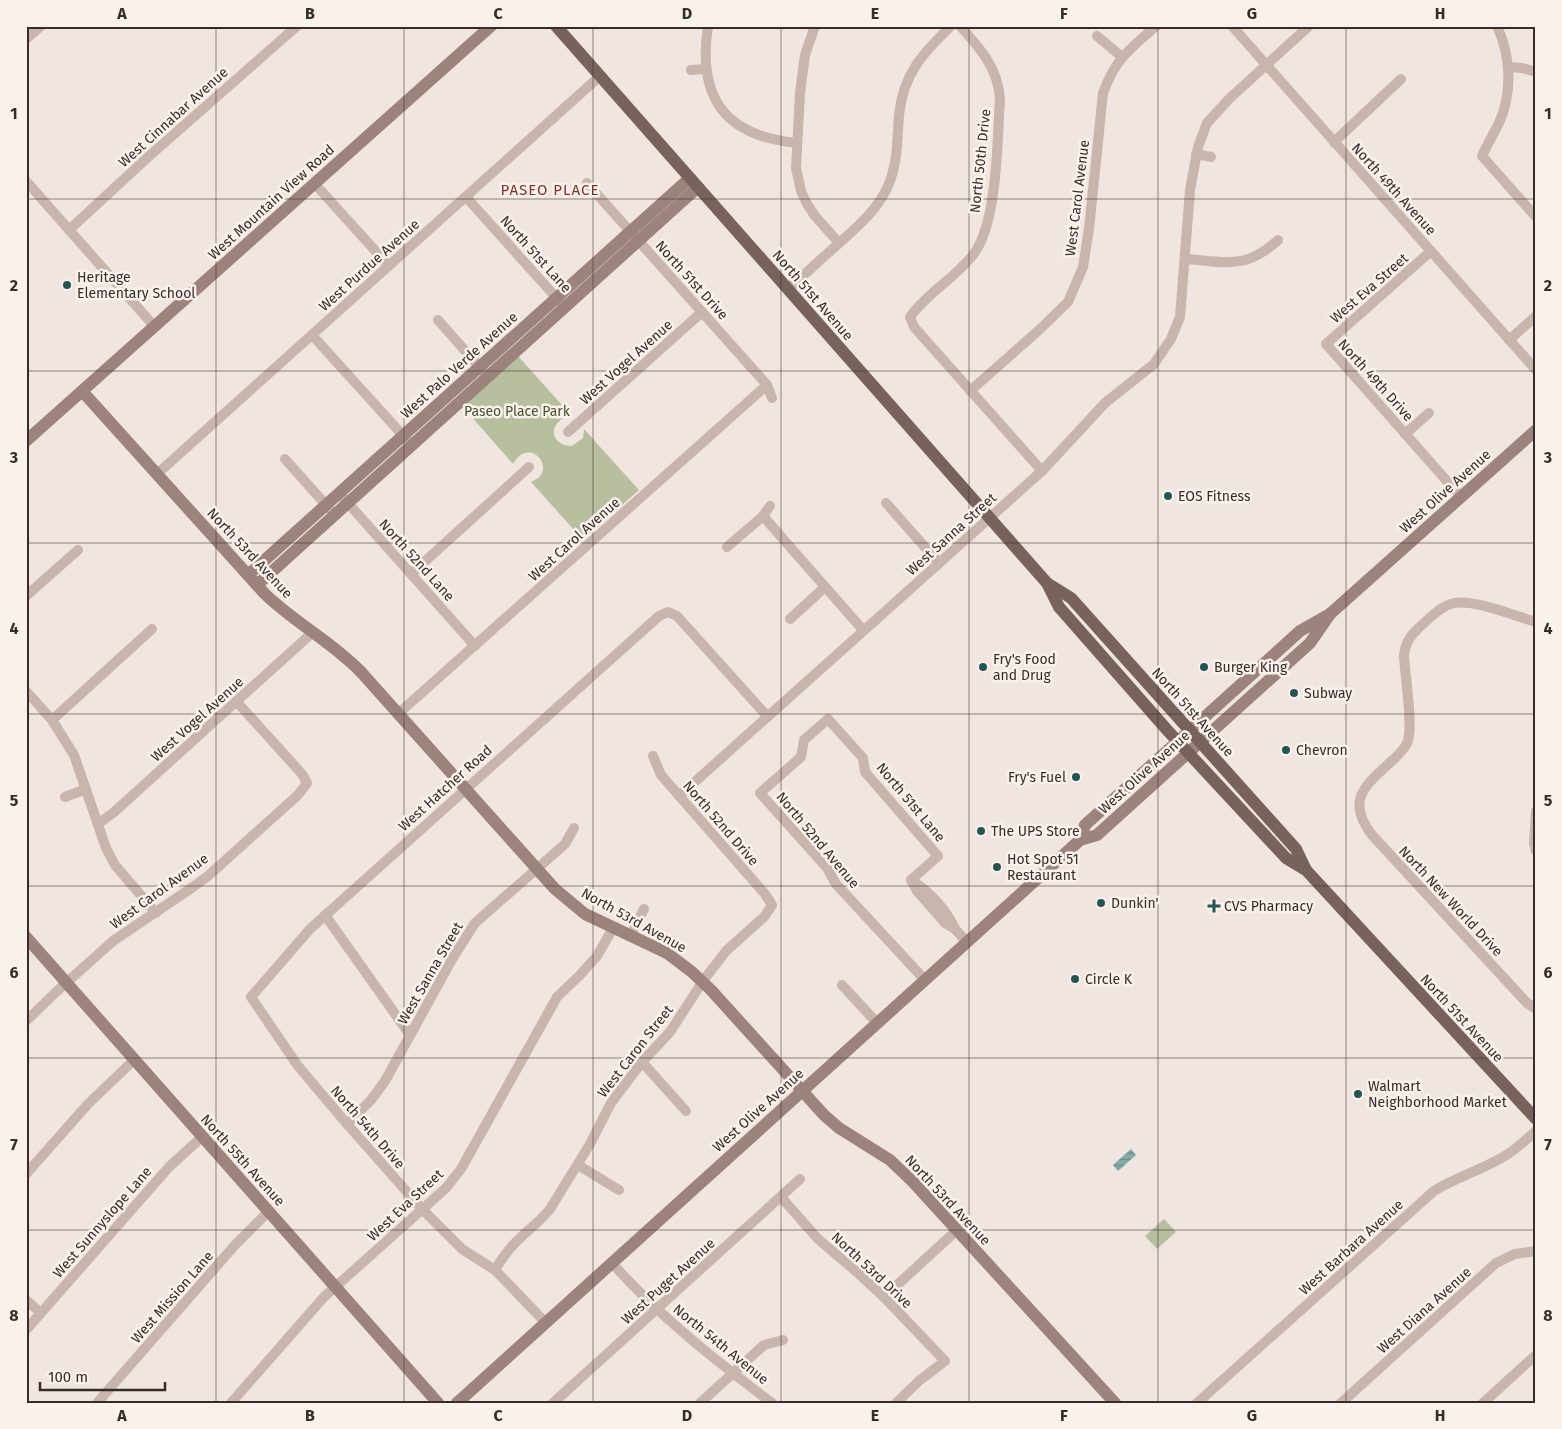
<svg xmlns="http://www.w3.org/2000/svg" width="1562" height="1429" font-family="'Fira Sans',sans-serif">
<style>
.green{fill:#b8bf9f}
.water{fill:url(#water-rules)}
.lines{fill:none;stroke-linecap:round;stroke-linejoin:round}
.street{stroke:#c8b5ab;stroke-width:10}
.secondary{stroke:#9c847d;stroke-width:12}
.primary{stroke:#77625c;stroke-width:12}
.grid{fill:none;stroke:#372c2a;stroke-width:1;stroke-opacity:0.55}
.poi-dot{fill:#225553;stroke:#f9f1eb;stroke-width:2}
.labels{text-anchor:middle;stroke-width:5;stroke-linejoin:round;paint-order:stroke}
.street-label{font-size:14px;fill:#372c2a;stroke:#f9f1eb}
.poi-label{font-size:14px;fill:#372c2a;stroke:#f9f1eb;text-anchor:start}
.park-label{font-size:14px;fill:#4a532f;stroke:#f9f1eb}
.neighbourhood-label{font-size:15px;letter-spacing:1px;fill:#803329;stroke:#f9f1eb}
.neatline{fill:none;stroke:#372c2a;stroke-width:2}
.grid-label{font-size:16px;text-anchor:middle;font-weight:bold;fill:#372c2a}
</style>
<defs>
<pattern id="water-rules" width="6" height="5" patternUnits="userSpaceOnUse" patternTransform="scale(1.25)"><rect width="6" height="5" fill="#7faca9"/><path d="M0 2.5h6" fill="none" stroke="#698c8a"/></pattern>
</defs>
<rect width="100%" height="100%" fill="#f1e6df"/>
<g class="green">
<path d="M517 355 571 415C548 421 548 445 572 446L583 438 584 429 639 490 583 540 531 482C560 471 530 434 513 464L462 406Z"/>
<path d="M1164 1219 1176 1232 1157 1249 1145 1236Z"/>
</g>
<path class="water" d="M1131 1149 1136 1155 1118 1171 1113 1165Z"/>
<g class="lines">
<g class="street">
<path d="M708 26C697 98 725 136 797 143"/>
<path d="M815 26 805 55 800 93 796 168 801 191 807 204 815 216 839 243"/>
<path d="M960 26C980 48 998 68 1000 99 997 141 998 222 973 255 954 279 927 293 910 317L914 327 1042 471"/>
<path d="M1232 26 1536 370"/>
<path d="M1497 26C1511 56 1513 94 1498 125 1493 135 1487 145 1482 156L1536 217"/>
<path d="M1097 36 1121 56"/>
<path d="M26 39 41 26"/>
<path d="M1508 67 1522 68 1536 72"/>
<path d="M691 70 706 69"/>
<path d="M1334 142 1401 79"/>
<path d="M1196 154 1211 157"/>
<path d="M26 181 154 326"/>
<path d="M587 183 767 385 772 398"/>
<path d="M315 184 389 266"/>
<path d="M466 197 561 303"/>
<path d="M69 230 147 158 297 26"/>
<path d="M1431 251 1326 344 1461 497"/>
<path d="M1186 259C1225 262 1246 270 1278 240"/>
<path d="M788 289C804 275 820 260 836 246 856 228 877 211 888 186 898 163 897 140 899 115 903 74 923 53 951 26"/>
<path d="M438 320 483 371"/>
<path d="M312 335 408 441"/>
<path d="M1509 340 1536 316"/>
<path d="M970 391 1039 330 1068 302 1083 267 1089 229 1103 93C1116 58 1129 50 1156 26"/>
<path d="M568 432 702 312"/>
<path d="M1405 434 1429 413"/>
<path d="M285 459 335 515"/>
<path d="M157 474 600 76"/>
<path d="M339 493 475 646"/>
<path d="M886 503 939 563"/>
<path d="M763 516 863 630"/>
<path d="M727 547 763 516 770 506"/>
<path d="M411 574 529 467"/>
<path d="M26 596 78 550"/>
<path d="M790 619 825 587"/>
<path d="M1536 622C1515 616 1475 599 1454 603 1441 606 1432 616 1423 624 1412 634 1405 641 1404 656 1405 676 1413 723 1408 741 1405 749 1400 753 1394 759 1367 784 1344 799 1372 835L1527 1003 1536 1009"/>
<path d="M26 691 52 720 74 755 106 848 115 865 156 913"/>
<path d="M399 713 767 385"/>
<path d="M52 720 152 629"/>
<path d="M679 796 1042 471 1105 403 1154 364 1171 339 1180 317 1190 190 1198 147 1207 123 1230 98 1309 26"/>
<path d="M65 797 86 789"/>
<path d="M1536 811 1534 844 1536 851"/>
<path d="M98 824 113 813 313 632"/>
<path d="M911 880 938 856 865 772 863 758 828 719 804 740 801 757 760 793 827 868 836 884 925 980"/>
<path d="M911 880 917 891 945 923 955 929 967 942"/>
<path d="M912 881C930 891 947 911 955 929"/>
<path d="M325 915 410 1035"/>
<path d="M631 935 644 909"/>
<path d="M842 985 877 1023"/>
<path d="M26 1021 55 993 113 941 193 887 208 876 298 795 307 783 302 774 236 701"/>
<path d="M642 1062 686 1111"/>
<path d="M347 1124 371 1100 385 1081 451 961 475 923 565 844 574 828"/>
<path d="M578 1165 619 1190"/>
<path d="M26 1174 88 1104 134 1060"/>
<path d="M781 1197 818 1239 858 1273 884 1297 945 1361 920 1380 896 1403"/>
<path d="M612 1263C659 1316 715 1360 772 1403"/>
<path d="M495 1270C501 1260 507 1251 515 1243 526 1231 540 1222 550 1209L590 1144 611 1103 642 1062 670 1032 703 981 726 951 764 917 772 905 765 894 661 775 653 756"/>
<path d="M884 1297 956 1231"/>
<path d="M26 1300 41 1313"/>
<path d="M545 1322 495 1270 462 1249 423 1210 347 1124 298 1066 251 997 310 929 659 616 668 612 677 616 767 716"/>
<path d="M26 1330 169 1167 202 1137"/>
<path d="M97 1403 235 1245 269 1211"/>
<path d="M231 1403 324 1297 446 1188 461 1169 557 997 580 975 597 956 613 928"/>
<path d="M553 1403 800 1179"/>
<path d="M700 1403 764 1345 783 1340"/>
<path d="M1197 1403 1434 1191C1458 1176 1485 1169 1508 1154 1518 1147 1527 1139 1536 1131"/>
<path d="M1341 1403 1496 1263 1515 1254 1536 1251"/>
<path d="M1483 1403 1536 1355"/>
</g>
<g class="secondary">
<path d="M82 391 265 594C295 623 332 642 361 672L555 889 585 914 667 953 692 972 711 990 824 1115 839 1128 890 1160 913 1182 1115 1403"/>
<path d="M26 441 491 26"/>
<path d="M248 575 690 178"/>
<path d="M257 585 698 187"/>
<path d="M1080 840 1085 825 1300 631 1330 614 1536 430"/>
<path d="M26 937 438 1403"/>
<path d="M457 1403 1080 840 1097 835 1310 643 1330 614"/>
</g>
<g class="primary">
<path d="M556 26 1047 583 1059 607 1168 731 1286 858 1306 870 1536 1119"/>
<path d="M1047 583 1071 598 1296 849 1306 870"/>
</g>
</g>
<path class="grid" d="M216 26V1403M404 26V1403M593 26V1403M781 26V1403M969 26V1403M1158 26V1403M1346 26V1403M26 199H1536M26 371H1536M26 543H1536M26 714H1536M26 886H1536M26 1058H1536M26 1230H1536"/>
<g class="poi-dot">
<circle cx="67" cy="285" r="5"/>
<circle cx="1168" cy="496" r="5"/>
<circle cx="983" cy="667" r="5"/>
<circle cx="1204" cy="667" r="5"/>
<circle cx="1294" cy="693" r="5"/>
<circle cx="1286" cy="750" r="5"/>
<circle cx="1076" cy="777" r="5"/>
<circle cx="981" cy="831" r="5"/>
<circle cx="997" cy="867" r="5"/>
<circle cx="1101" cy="903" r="5"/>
<path d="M1211.5 898.5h5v5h5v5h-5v5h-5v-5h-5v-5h5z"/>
<circle cx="1075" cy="979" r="5"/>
<circle cx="1358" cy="1094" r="5"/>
</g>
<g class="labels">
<g class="street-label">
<text transform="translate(173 117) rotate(-42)" y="5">West Cinnabar Avenue</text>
<text transform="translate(980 161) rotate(-84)" y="5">North 50th Drive</text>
<text transform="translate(1394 189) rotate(48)" y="5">North 49th Avenue</text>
<text transform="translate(1077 198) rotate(-83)" y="5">West Carol Avenue</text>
<text transform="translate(271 202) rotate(-42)" y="5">West Mountain View Road</text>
<text transform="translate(536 254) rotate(48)" y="5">North 51st Lane</text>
<text transform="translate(369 265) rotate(-42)" y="5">West Purdue Avenue</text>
<text transform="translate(692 280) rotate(48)" y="5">North 51st Drive</text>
<text transform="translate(1369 288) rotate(-41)" y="5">West Eva Street</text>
<text transform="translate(813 295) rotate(49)" y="5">North 51st Avenue</text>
<text transform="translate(626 362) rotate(-42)" y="5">West Vogel Avenue</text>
<text transform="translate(459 365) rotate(-42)" y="5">West Palo Verde Avenue</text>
<text transform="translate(1376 380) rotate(48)" y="5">North 49th Drive</text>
<text transform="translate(1445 491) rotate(-42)" y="5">West Olive Avenue</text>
<text transform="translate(951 534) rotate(-42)" y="5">West Sanna Street</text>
<text transform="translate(574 539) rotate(-42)" y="5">West Carol Avenue</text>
<text transform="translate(250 553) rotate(47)" y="5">North 53rd Avenue</text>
<text transform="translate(417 560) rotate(48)" y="5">North 52nd Lane</text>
<text transform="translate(1193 712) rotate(48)" y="5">North 51st Avenue</text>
<text transform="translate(197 719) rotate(-42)" y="5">West Vogel Avenue</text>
<text transform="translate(1144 772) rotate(-42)" y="5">West Olive Avenue</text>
<text transform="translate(445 788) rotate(-42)" y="5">West Hatcher Road</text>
<text transform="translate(911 802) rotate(50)" y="5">North 51st Lane</text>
<text transform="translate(721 823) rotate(49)" y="5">North 52nd Drive</text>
<text transform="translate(818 840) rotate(50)" y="5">North 52nd Avenue</text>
<text transform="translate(159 891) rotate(-36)" y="5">West Carol Avenue</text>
<text transform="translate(1451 901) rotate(47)" y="5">North New World Drive</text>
<text transform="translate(634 920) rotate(29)" y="5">North 53rd Avenue</text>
<text transform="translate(430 973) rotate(-60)" y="5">West Sanna Street</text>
<text transform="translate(1462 1018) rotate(47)" y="5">North 51st Avenue</text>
<text transform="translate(635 1051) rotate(-52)" y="5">West Caron Street</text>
<text transform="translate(758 1110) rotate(-42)" y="5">West Olive Avenue</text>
<text transform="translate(368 1127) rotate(49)" y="5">North 54th Drive</text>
<text transform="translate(243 1160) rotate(48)" y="5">North 55th Avenue</text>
<text transform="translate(948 1200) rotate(47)" y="5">North 53rd Avenue</text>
<text transform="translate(405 1205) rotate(-43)" y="5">West Eva Street</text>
<text transform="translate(102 1222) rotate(-49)" y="5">West Sunnyslope Lane</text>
<text transform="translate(1351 1247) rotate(-42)" y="5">West Barbara Avenue</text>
<text transform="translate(872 1270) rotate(43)" y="5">North 53rd Drive</text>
<text transform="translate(668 1281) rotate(-42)" y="5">West Puget Avenue</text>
<text transform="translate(172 1297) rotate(-49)" y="5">West Mission Lane</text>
<text transform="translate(1424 1310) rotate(-42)" y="5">West Diana Avenue</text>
<text transform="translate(721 1344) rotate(39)" y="5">North 54th Avenue</text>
</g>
<g class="poi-label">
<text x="77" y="282">Heritage<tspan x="77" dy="16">Elementary School</tspan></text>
<text x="1178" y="501">EOS Fitness</text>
<text x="993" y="664">Fry's Food<tspan x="993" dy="16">and Drug</tspan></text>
<text x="1214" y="672">Burger King</text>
<text x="1304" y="698">Subway</text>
<text x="1296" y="755">Chevron</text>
<text x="1066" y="782" text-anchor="end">Fry's Fuel</text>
<text x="991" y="836">The UPS Store</text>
<text x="1007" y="864">Hot Spot 51<tspan x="1007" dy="16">Restaurant</tspan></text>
<text x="1111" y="908">Dunkin'</text>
<text x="1224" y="911">CVS Pharmacy</text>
<text x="1085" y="984">Circle K</text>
<text x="1368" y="1091">Walmart<tspan x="1368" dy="16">Neighborhood Market</tspan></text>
</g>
<g class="park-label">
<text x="517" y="416">Paseo Place Park</text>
</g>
<g class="neighbourhood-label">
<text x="550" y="195">PASEO PLACE</text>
</g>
</g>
<rect width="1562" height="1429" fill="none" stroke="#f9f1eb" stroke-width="55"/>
<path d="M40 1382v8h125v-8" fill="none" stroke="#372c2a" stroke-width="2.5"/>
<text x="48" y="1382" font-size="15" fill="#372c2a" stroke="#f9f1eb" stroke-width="4" paint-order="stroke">100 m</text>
<rect x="28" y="28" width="1506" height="1374" class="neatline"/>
<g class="grid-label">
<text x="122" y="19">A</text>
<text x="310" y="19">B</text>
<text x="498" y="19">C</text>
<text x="687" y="19">D</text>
<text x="875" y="19">E</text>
<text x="1064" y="19">F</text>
<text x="1252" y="19">G</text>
<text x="1440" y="19">H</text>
<text x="14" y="119">1</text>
<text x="1548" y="119">1</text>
<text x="14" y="291">2</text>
<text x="1548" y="291">2</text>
<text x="14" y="463">3</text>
<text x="1548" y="463">3</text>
<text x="14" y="634">4</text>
<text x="1548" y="634">4</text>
<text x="14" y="806">5</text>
<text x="1548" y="806">5</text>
<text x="14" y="978">6</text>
<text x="1548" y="978">6</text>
<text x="14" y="1150">7</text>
<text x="1548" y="1150">7</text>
<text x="14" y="1321">8</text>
<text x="1548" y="1321">8</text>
<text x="122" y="1421">A</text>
<text x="310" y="1421">B</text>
<text x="498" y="1421">C</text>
<text x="687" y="1421">D</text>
<text x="875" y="1421">E</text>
<text x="1064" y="1421">F</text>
<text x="1252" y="1421">G</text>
<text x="1440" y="1421">H</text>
</g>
</svg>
